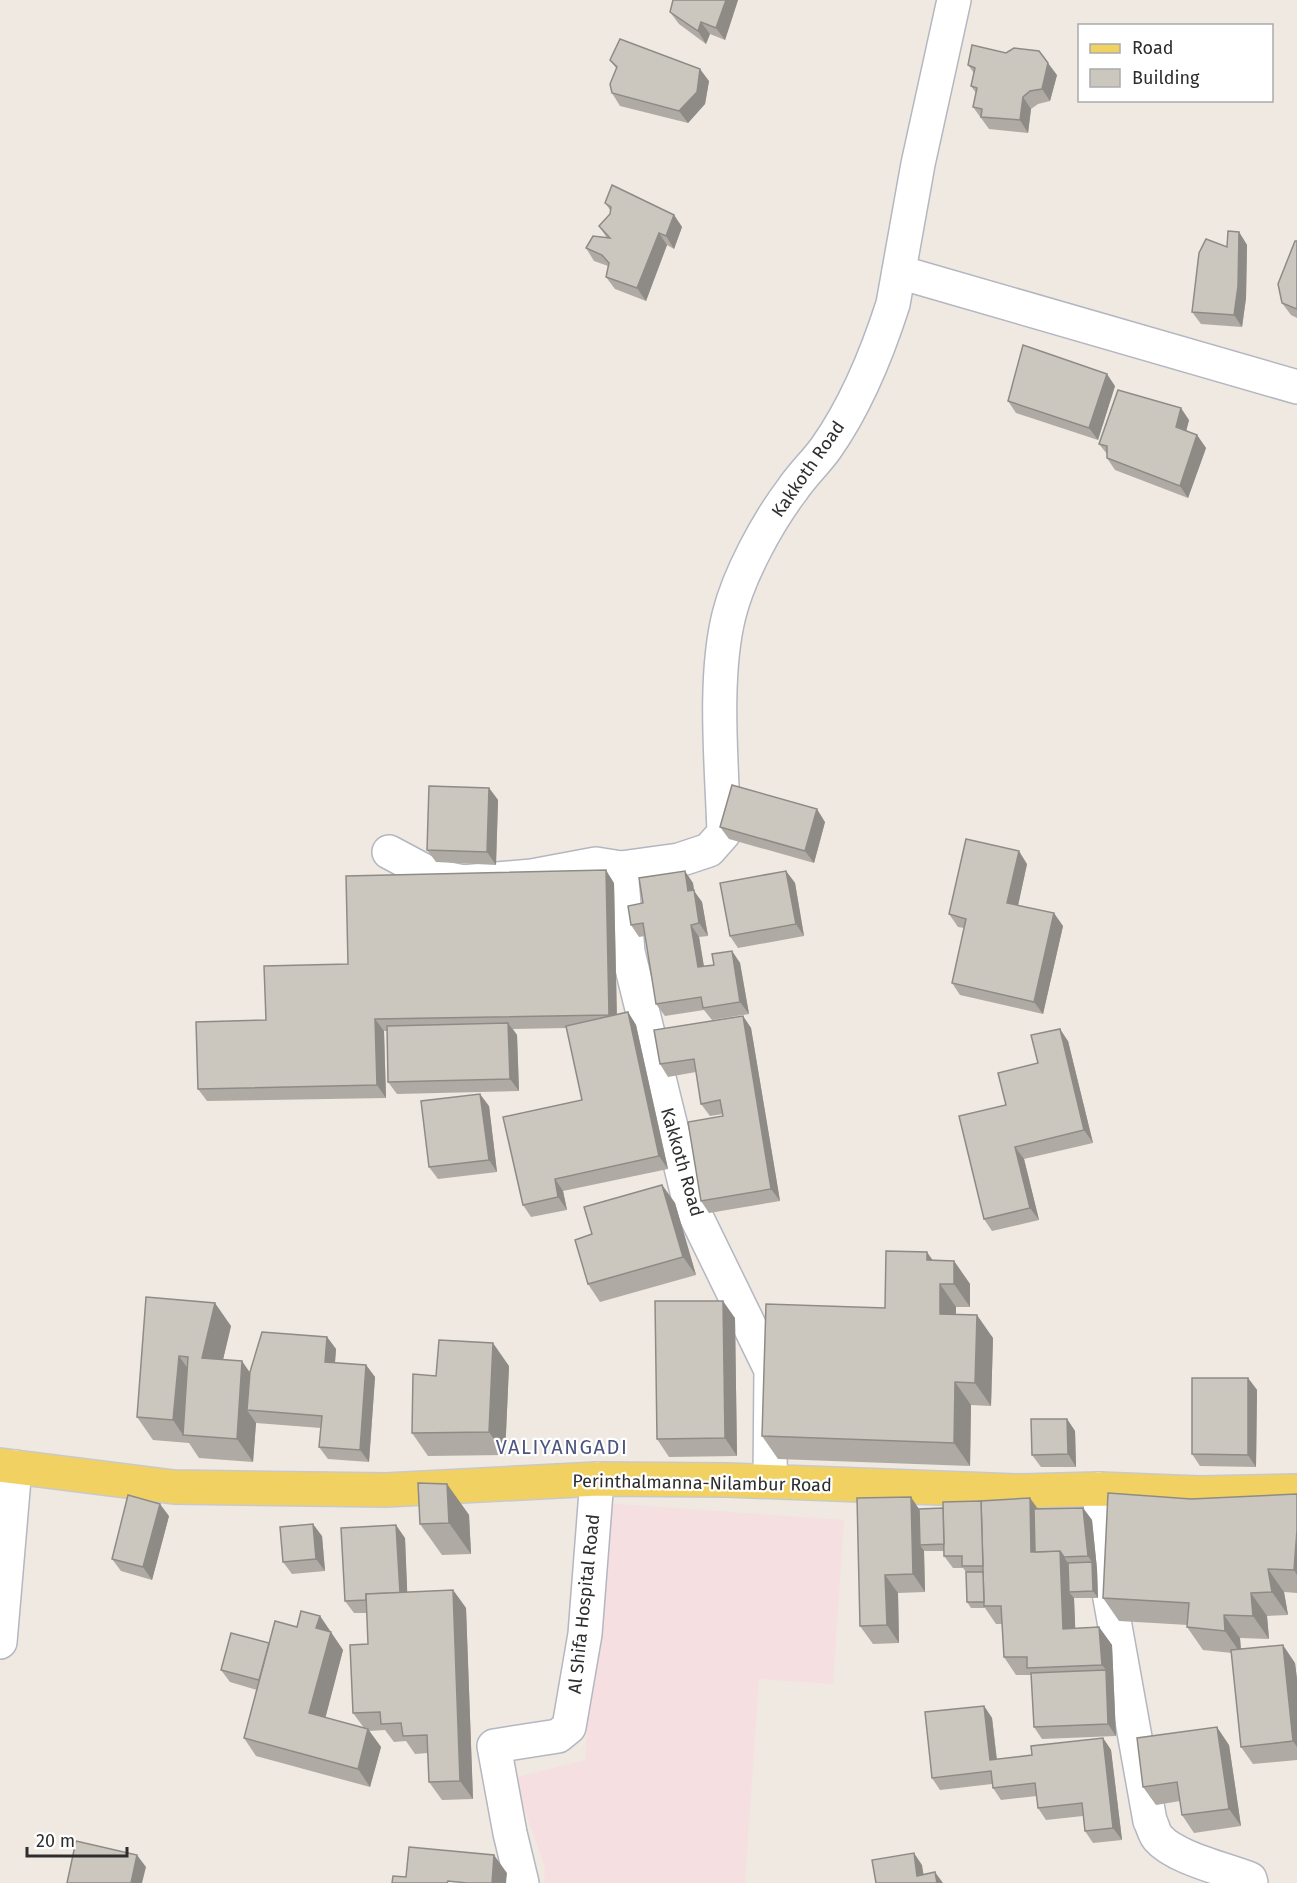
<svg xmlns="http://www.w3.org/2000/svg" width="1297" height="1883" font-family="'Fira Sans',sans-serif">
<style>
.medical{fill:#f5dfe0}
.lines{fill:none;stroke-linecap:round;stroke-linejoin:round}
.street-casing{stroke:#b4b7c1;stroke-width:36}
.primary-casing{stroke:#c9c9c9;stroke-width:36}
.street{stroke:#fff;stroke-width:33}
.primary{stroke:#f2d163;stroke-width:33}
.wall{fill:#afaba4}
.shaded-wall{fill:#8e8b86}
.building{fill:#cbc7bf;stroke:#8e8b86;stroke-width:1.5}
.labels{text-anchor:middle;stroke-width:4.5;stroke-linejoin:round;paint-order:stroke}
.street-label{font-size:18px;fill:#2e2e2e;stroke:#fff}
.neighbourhood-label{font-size:20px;letter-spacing:1.5px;fill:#4d5680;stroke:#fff}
</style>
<rect width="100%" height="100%" fill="#efe9e1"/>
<path class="medical" d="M603 1503 844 1520 833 1684 759 1679 745 1883H544L545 1867 513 1778 585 1760Z"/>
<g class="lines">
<g class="street-casing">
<g id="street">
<path d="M899 272 1297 387"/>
<path d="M389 852 434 876 463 882 532 876 596 864 621 868"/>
<path d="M770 1481 771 1370 690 1204 628 952 621 868 679 860 709 850 724 833C722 767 713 679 729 615 739 575 767 523 792 490 802 475 816 462 826 448 857 404 877 354 893 304L918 164 954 0"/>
<path d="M1099 1489 1108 1587 1150 1821C1153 1826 1154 1834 1158 1838 1175 1858 1225 1869 1250 1879L1251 1883"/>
<path d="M0 1642 15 1467"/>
<path d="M522 1883 510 1833 494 1746 558 1736 569 1727 585 1634 597 1479"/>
</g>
</g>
<g class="primary-casing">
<path id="primary" d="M0 1465 174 1487 386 1490 597 1479 727 1480 1021 1491 1099 1489 1200 1493 1297 1491"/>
</g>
<use href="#street" class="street"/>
<use href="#primary" class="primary"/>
</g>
<g class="wall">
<path d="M673 0H738L725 40 710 34 706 44 679 24 670 12Z"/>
<path d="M610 60 709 81 705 104 688 123 620 106 612 93 616 68Z"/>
<path d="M968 65 1057 75 1050 101 1038 104 1031 109 1028 133 989 129 973 107 976 93 971 86 974 73Z"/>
<path d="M605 203 674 215 682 227 674 249 667 245 646 301 615 289 606 277 608 266 594 261 586 248 607 238 599 226 610 214V210Z"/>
<path d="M1239 232 1247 245 1246 298 1242 327 1201 324 1192 312 1227 247Z"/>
<path d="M1297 241V318L1291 315 1282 303Z"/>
<path d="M1115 386 1098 440 1016 413 1008 401Z"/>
<path d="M1189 420 1186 431 1197 435 1206 448 1188 498 1115 470 1107 458V454L1099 444Z"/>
<path d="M489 788 498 800 496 865 436 862 427 850Z"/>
<path d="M825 822 814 863 729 839 720 827Z"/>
<path d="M1027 864 1018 905 1063 926 1043 1014 960 995 952 983 964 928 958 927 949 914Z"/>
<path d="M786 871 795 883 804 936 738 948 730 936Z"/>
<path d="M614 883 617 1015 628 1012 636 1025 668 1169 563 1191 567 1210 531 1217 523 1205 582 1100 567 1028 513 1029 517 1035 519 1091 397 1094 388 1082 387 1031H384L386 1098 207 1101 198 1089 266 1020 348 964Z"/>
<path d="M693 883 694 891 702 902 708 936 699 937 704 966 714 965 732 951 740 963 749 1014 712 1020 704 1010 665 1016 656 1004 645 936 639 937 631 925 643 903Z"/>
<path d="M743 1016 751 1028 780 1201 709 1213 701 1201 723 1116V1114L710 1116 701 1104 696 1072 668 1077 660 1064Z"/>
<path d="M1068 1041 1093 1143 1024 1159 1039 1220 992 1231 984 1219 1006 1105 1038 1063Z"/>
<path d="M489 1106 497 1172 438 1179 429 1167Z"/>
<path d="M662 1185 675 1203 696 1275 600 1302 588 1284 592 1234Z"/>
<path d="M933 1260 954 1261 970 1284V1307H956V1314L993 1338 991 1406 971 1405 970 1466 778 1459 762 1436 885 1308Z"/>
<path d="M146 1297 231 1326 223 1359 250 1372 327 1337 336 1349 335 1363 366 1365 375 1377 369 1462 328 1459 319 1447 321 1428 256 1423 253 1462 199 1458 189 1443 153 1440 137 1417Z"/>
<path d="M735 1318 737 1456 669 1457 657 1439Z"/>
<path d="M509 1366 505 1455 428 1456 412 1433 436 1376Z"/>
<path d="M1248 1378 1257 1390 1256 1467 1200 1466 1192 1454Z"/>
<path d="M1067 1419 1075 1431 1076 1467H1041L1032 1455Z"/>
<path d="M447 1484 469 1515 471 1554 442 1555 420 1524Z"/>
<path d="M1297 1494V1593L1284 1592 1288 1615 1267 1616 1269 1639 1240 1638 1241 1649 1295 1663 1297 1679V1760L1253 1764 1241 1747 1232 1653 1203 1650 1187 1627 1188 1625 1119 1621 1103 1598 1191 1499Z"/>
<path d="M1083 1508 1092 1520 1097 1569 1098 1598H1074L1075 1628 1099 1627 1112 1645 1116 1736 1042 1739 1034 1727 1031 1675H1016L1004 1657 1002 1624H996L985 1608H971L967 1602 966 1572 963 1568H953L944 1556V1551H924L925 1592 898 1593 899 1643 873 1644 860 1626 919 1509Z"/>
<path d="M169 1516 152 1580 121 1571 112 1559Z"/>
<path d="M322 1536 325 1571 292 1574 283 1562Z"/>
<path d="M405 1538 407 1592 453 1590 466 1608 473 1799 442 1800 429 1782 428 1753 415 1754 406 1741 394 1742 385 1730 369 1731 381 1747 370 1787 256 1756 244 1738 257 1690 230 1682 221 1670 297 1627 320 1616 343 1650 325 1718 364 1728 353 1713 368 1644 367 1613H354L345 1601Z"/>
<path d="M984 1706 992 1718 997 1759 1032 1755 1103 1738 1111 1750 1122 1840 1093 1843 1085 1831 1083 1816 1046 1820 1038 1808 1037 1796 1001 1800 993 1788 992 1784 940 1790 932 1778Z"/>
<path d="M1229 1745 1241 1826 1194 1833 1182 1815 1180 1801 1156 1805 1143 1787Z"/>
</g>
<g class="shaded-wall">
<path d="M726 0H738L725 40 716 28Z"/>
<path d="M701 22 710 34 706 44 698 31Z"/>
<path d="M1048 63 1057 75 1050 101 1042 89Z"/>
<path d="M700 69 709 81 705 104 688 123 679 111Z"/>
<path d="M1023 97 1031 109 1028 133 1020 120Z"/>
<path d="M674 215 682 227 674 249 666 236Z"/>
<path d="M1239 232 1247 245 1246 298 1242 327 1234 315Z"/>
<path d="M659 233 667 245 646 301 637 288Z"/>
<path d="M1107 374 1115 386 1098 440 1089 428Z"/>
<path d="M1181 408 1189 420 1184 439 1176 427Z"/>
<path d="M1197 435 1206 448 1188 498 1180 486Z"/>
<path d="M489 788 498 800 496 865 487 852Z"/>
<path d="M817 809 825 822 814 863 805 851Z"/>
<path d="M1019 851 1027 864 1016 915 1007 903Z"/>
<path d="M606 870 614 883 617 1027 609 1015Z"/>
<path d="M685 871 693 883 694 891 702 902 708 936 699 923 688 891Z"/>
<path d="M786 871 795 883 804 936 796 924Z"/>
<path d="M1054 913 1063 926 1043 1014 1034 1002Z"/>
<path d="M691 925 699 937 706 980 698 967Z"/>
<path d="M732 951 740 963 749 1014 740 1002Z"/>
<path d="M628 1012 636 1025 668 1169 659 1156Z"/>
<path d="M743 1016 751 1028 780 1201 771 1189Z"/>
<path d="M375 1019 384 1031 386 1098 377 1085Z"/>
<path d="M508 1023 517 1035 519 1091 510 1079Z"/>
<path d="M1060 1029 1068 1041 1093 1143 1084 1130Z"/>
<path d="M480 1094 489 1106 497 1172 489 1160Z"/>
<path d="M1015 1147 1024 1159 1039 1220 1030 1208Z"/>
<path d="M555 1179 563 1191 567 1210 558 1197Z"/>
<path d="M662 1185 675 1203 696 1275 683 1257Z"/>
<path d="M927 1252 943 1275 927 1260Z"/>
<path d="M954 1261 970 1284V1307L954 1284Z"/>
<path d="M940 1284 956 1307V1337L940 1314Z"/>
<path d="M723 1301 735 1318 737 1456 725 1438Z"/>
<path d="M215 1303 231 1326 218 1381 202 1358Z"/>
<path d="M977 1315 993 1338 991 1406 975 1383Z"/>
<path d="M327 1337 336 1349 334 1374 325 1362Z"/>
<path d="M493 1343 509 1366 505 1455 489 1432Z"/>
<path d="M179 1356 195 1379 183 1435 173 1420Z"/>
<path d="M242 1361 258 1384 247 1410 256 1423 253 1462 237 1439Z"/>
<path d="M366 1365 375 1377 369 1462 360 1450Z"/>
<path d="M1248 1378 1257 1390 1256 1467 1248 1455Z"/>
<path d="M955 1382 971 1405 970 1466 954 1443Z"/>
<path d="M1067 1419 1075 1431 1076 1467 1068 1454Z"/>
<path d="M447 1484 469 1515 471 1554 449 1523Z"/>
<path d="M911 1497 923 1515 920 1545 924 1551 925 1592 913 1574Z"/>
<path d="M1030 1498 1043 1516V1557L1031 1552Z"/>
<path d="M160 1504 169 1516 152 1580 143 1567Z"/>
<path d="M1083 1508 1092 1520 1097 1569 1098 1598 1093 1591 1092 1562 1088 1556Z"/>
<path d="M313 1524 322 1536 325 1571 316 1559Z"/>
<path d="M396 1525 405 1538 408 1610 400 1598Z"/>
<path d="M1297 1530V1575L1294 1570Z"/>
<path d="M1060 1551 1072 1569 1069 1592 1074 1598 1076 1646 1063 1629Z"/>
<path d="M1268 1569 1284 1592 1288 1615 1272 1592Z"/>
<path d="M885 1575 898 1593 899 1643 887 1625Z"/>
<path d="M453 1590 466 1608 473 1799 460 1781Z"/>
<path d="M1251 1593 1267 1616 1269 1639 1253 1616Z"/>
<path d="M1224 1615 1240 1638 1241 1654 1225 1631Z"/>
<path d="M320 1616 343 1650 322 1731 309 1713 316 1628Z"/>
<path d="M1099 1627 1112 1645 1116 1736 1108 1724 1106 1670 1102 1665Z"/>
<path d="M1283 1645 1295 1663 1297 1679V1747L1293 1741Z"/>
<path d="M984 1706 992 1718 998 1772 990 1760Z"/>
<path d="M1217 1727 1229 1745 1241 1826 1229 1809Z"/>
<path d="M368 1729 381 1747 370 1787 358 1769Z"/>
<path d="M1103 1738 1111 1750 1122 1840 1113 1828Z"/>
<path d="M914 1853 922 1865 925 1883 917 1876Z"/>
<path d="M137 1855 146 1867 142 1883H131Z"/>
<path d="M494 1855 507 1873 506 1883H492Z"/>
<path d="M935 1872 943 1883H937Z"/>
</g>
<g class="building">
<path d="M673 0H726L716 28 701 22 698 31 670 12Z"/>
<path d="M620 39 700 69 697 92 679 111 612 93 610 84 617 67 610 60Z"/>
<path d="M972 45 1006 53 1014 48 1039 51 1048 63 1042 89 1030 91 1023 97 1020 120 981 117 982 109 973 107 977 88 971 86 975 68 968 65Z"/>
<path d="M612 185 674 215 666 236 659 233 637 288 606 277 609 263 602 255 586 248 593 236 610 238 599 226 610 214 611 207 605 203Z"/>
<path d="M1228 231 1239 232 1238 286 1234 315 1192 312 1199 253 1206 239 1227 247Z"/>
<path d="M1295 241H1297V309L1282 303 1278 284Z"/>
<path d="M1023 345 1107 374 1089 428 1008 401Z"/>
<path d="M1118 390 1181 408 1176 427 1197 435 1180 486 1107 458V446L1099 444Z"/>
<path d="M732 785 817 809 805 851 720 827Z"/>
<path d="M429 786 489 788 487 852 427 850Z"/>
<path d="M966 839 1019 851 1007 903 1054 913 1034 1002 952 983 966 919 949 914Z"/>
<path d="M606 870 609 1015 375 1019 377 1085 198 1089 196 1022 266 1020 264 966 348 964 346 876Z"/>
<path d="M685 871 688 891 694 890 699 923 691 925 698 967 714 965 712 954 732 951 740 1002 703 1008 701 997 656 1004 643 923 631 925 628 906 643 903 639 878Z"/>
<path d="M786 871 796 924 730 936 720 883Z"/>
<path d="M628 1012 659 1156 555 1179 558 1197 523 1205 503 1117 582 1100 566 1026Z"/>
<path d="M743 1016 771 1189 701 1201 688 1122 723 1116 720 1100 701 1104 694 1059 660 1064 654 1030Z"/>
<path d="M508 1023 510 1079 388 1082 387 1026Z"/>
<path d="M1060 1029 1084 1130 1015 1147 1030 1208 984 1219 959 1116 1006 1105 998 1073 1038 1063 1031 1035Z"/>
<path d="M480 1094 489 1160 429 1167 421 1101Z"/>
<path d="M662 1185 683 1257 588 1284 575 1240 592 1234 584 1207Z"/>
<path d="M886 1251 927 1252V1260L954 1261V1284H940V1314L977 1315 975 1383 955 1382 954 1443 762 1436 766 1304 885 1308Z"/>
<path d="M146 1297 215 1303 202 1358 242 1361 237 1439 183 1435 188 1357 179 1356 173 1420 137 1417Z"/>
<path d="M655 1301H723L725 1438 657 1439Z"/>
<path d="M262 1332 327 1337 325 1362 366 1365 360 1450 319 1447 322 1416 247 1410 250 1372Z"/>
<path d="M439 1340 493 1343 489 1432 412 1433 413 1374 436 1376Z"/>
<path d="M1192 1378H1248V1455L1192 1454Z"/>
<path d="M1031 1419H1067L1068 1454 1032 1455Z"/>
<path d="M418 1483 447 1484 449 1523 420 1524Z"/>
<path d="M1108 1493 1191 1499 1297 1494V1530L1294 1570 1268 1569 1272 1592 1251 1593 1253 1616 1224 1615 1225 1631 1187 1627 1189 1603 1103 1598Z"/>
<path d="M128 1495 160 1504 143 1567 112 1559Z"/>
<path d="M911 1497 913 1574 885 1575 887 1625 860 1626 857 1498Z"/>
<path d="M1030 1498 1031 1552 1060 1551 1063 1629 1099 1627 1102 1665 1027 1668V1657H1004L1001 1606H984L981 1501Z"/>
<path d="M981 1501 983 1566H962V1556H944L943 1502Z"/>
<path d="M943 1508 944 1544 920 1545 919 1509Z"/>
<path d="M1083 1508 1088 1556 1064 1557 1060 1551 1035 1552 1034 1509Z"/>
<path d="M313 1524 316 1559 283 1562 280 1527Z"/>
<path d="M396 1525 400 1593 366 1594V1600L345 1601 341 1528Z"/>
<path d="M1092 1562 1093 1591 1069 1592 1068 1563Z"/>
<path d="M966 1572H983L984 1602H967Z"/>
<path d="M453 1590 460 1781 429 1782 427 1735 403 1736 401 1723 381 1724 380 1712 353 1713 350 1645 368 1644 366 1594Z"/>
<path d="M301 1611 320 1616 316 1628 331 1632 309 1713 368 1729 358 1769 244 1738 275 1621 297 1627Z"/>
<path d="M231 1633 269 1643 259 1680 221 1670Z"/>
<path d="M1283 1645 1293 1741 1241 1747 1231 1650Z"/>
<path d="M1106 1670 1108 1724 1034 1727 1031 1673Z"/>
<path d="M984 1706 990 1760 1032 1755 1031 1746 1103 1738 1113 1828 1085 1831 1082 1803 1038 1808 1035 1783 993 1788 991 1771 932 1778 925 1712Z"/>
<path d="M1217 1727 1229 1809 1182 1815 1177 1782 1143 1787 1137 1738Z"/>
<path d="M76 1841 137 1855 131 1883H67Z"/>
<path d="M409 1847 494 1855 492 1883H467L448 1881 447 1883H392L393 1876 406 1877Z"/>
<path d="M914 1853 917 1876 935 1872 937 1883H876L872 1860Z"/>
</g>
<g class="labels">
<g class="street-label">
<text transform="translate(808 469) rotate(-55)" y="6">Kakkoth Road</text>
<text transform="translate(682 1162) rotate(74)" y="6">Kakkoth Road</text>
<text transform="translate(702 1483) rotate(1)" y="6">Perinthalmanna-Nilambur Road</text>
<text transform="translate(584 1604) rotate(-84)" y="6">Al Shifa Hospital Road</text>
</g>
<g class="neighbourhood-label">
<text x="562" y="1454">VALIYANGADI</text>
</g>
</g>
<rect x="1078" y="24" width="195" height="78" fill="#ffffff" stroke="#ababab" stroke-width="1.5"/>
<rect x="1090" y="44" width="30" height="9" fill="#f2d163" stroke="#ababab" stroke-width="1.5"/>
<text x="1132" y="54" font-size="18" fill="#2e2e2e">Road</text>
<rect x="1090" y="69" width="30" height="18" fill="#cbc7bf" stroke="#ababab" stroke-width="1.5"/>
<text x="1132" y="84" font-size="18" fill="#2e2e2e">Building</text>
<path d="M27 1847v9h100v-9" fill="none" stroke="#2e2e2e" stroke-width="3"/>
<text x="36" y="1847" font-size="18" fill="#2e2e2e" stroke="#ffffff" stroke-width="4.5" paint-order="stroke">20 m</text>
</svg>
